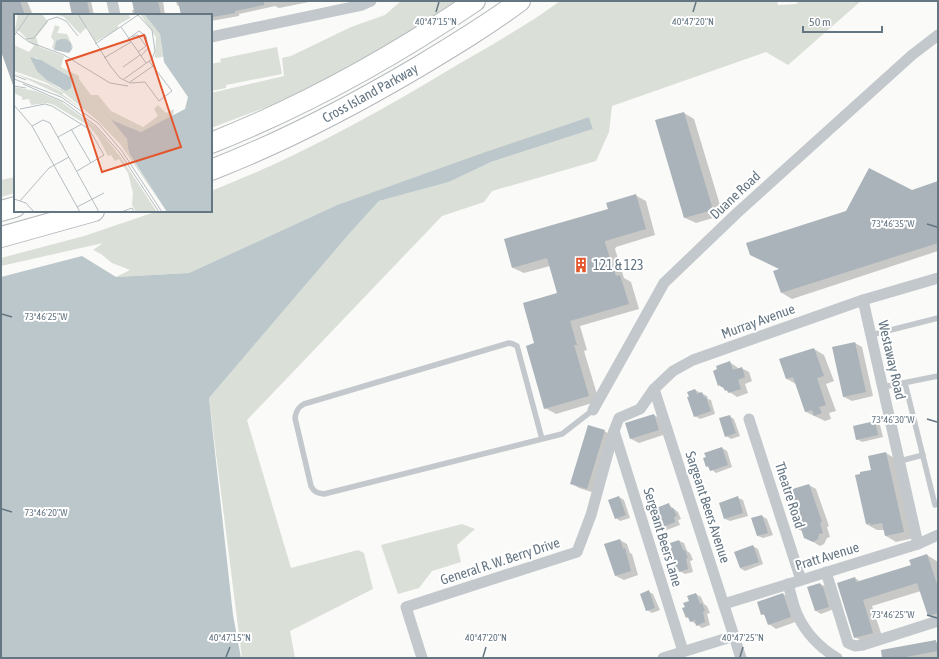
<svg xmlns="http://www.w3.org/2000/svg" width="939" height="659" font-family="'Asap Condensed',sans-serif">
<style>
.green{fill:#dadfd7}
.water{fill:#bbc7cb}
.shadow{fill:#0003}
.building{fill:#aab3b9}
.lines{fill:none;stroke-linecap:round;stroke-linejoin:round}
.highway-casing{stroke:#b4b9bd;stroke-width:22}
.lane{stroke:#c3c8cc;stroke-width:5.5}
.street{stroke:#c3c8cc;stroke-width:11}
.highway{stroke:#fff;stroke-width:20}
.ticks{fill:none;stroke:#657683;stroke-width:1.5}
.labels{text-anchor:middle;stroke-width:4;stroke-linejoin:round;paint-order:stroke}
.street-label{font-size:14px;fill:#657683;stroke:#fff}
.poi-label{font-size:14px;fill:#657683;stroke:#fff;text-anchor:start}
.inset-road{fill:none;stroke:#b5bdc2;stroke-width:1}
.view{fill:#e4572e;fill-opacity:0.15;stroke:#e4572e;stroke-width:2}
.inset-edge{fill:none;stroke:#657683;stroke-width:2}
.ticks-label{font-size:10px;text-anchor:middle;fill:#657683;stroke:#fff;stroke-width:4;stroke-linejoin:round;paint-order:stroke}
</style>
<rect width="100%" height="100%" fill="#fafaf8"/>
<g class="green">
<path d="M401 1H457L437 15 350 68 269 106 211 128V93L284 76 282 58 291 56 351 27 385 15Z"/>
<path d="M560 1H777L778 5 796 4 799 1H861L788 65 766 52 612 106 609 132 596 161 492 191 484 202 442 216 247 420 291 568 358 550 364 553 373 589 290 631 295 658H242L209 398 349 234 379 201 449 182 491 162 593 129 589 117 337 205 189 273 116 277 130 270 112 263 101 254 93 250 103 243 1 266V258L84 236 158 211H211V191C296 158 374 115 452 68 488 47 526 26 560 1Z"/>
<path d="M277 47 282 74 226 85V88L211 91V64L221 62 220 59Z"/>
<path d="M15 177V193L1 197V180Z"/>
<path d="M462 524 475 529 457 545 461 562 432 571 419 588 398 594 381 545Z"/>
</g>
<path class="water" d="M589 117 593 129 491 162 449 182 379 201 349 234 209 398 233 615 241 658H1V277L82 256 116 277 189 273 337 205 480 154Z"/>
<g class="shadow">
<path d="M1 1H27L33 15H15V88L1 51Z"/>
<path d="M70 1H91L94 15H73Z"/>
<path d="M133 1H163L165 15H133L132 10H134Z"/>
<path d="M176 1H314L279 8 275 6 239 14V16L211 21V15H182L180 7 177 5Z"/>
<path d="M684 113 694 119 723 215 696 223 685 218Z"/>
<path d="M938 182V251L792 299 782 293 912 191Z"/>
<path d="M635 195 646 201 655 235 616 247 615 249 624 278 631 282 639 309 580 326 587 350 584 351 599 401 556 414 545 408 535 344 558 294 550 266 524 273 513 268 609 210Z"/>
<path d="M855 343 862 347 873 396 852 401 844 397Z"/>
<path d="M814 349 824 355 834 381 826 384 836 411 829 413 831 419 825 421 806 412 796 384 787 379 780 360Z"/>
<path d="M729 362 737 367 738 369 741 368 749 372 752 381 745 384 748 393 737 397 719 385 714 372Z"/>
<path d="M695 390 707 396 708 399 711 400 715 414 700 419 695 416Z"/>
<path d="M654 415 661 419 666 434 639 443 631 439Z"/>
<path d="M729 416 734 419 740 436 731 439 726 436Z"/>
<path d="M875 422 880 425 883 437 862 442 857 439Z"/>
<path d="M604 431 612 435 595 493 579 488 571 483Z"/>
<path d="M722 448 727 451 732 467 716 473 707 466Z"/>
<path d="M886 453 896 459 914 538 896 542 886 536 885 530H877L866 524 872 471Z"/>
<path d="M809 485 816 489 829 526 827 527 830 537 827 538 824 544 820 546 805 537 802 531 799 529Z"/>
<path d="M619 497 624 500 630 518 620 521 616 518Z"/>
<path d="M738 498 743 500 748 516 730 521 725 519Z"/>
<path d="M669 505 678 512 681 519 678 520 680 525 664 531 659 528Z"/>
<path d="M762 516 767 519 773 535 763 538 758 536Z"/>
<path d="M620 540 627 544 630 553 632 554 638 575 624 580 616 576Z"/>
<path d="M679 541 684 543 687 551 690 553 693 560 690 561 693 572 685 574 674 568 673 566 670 564 674 549Z"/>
<path d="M753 546 758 549 763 564 745 571 740 568Z"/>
<path d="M927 555 938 562V621L929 616 921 591 872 606 883 639 866 644 855 637V578L861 582 912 566Z"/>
<path d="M820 584 825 586 834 609 821 614 816 611 808 588Z"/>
<path d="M649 592 653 594 660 610 652 613 647 610Z"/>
<path d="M696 594 701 597 704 604 707 606 710 613 707 614 710 625 702 628 691 621 690 619 687 617 691 602Z"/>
<path d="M783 594 791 598 798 621 776 629 769 624 766 616 762 614Z"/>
<path d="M936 642 938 643V657L931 658H883Z"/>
</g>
<g class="building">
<path d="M1 1H20L25 15H15V88H14L1 51Z"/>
<path d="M69 1H87L90 15H72Z"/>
<path d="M132 1H158L161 15H135Z"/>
<path d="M178 1H264V5L235 11V13L213 17 212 15H181Z"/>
<path d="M684 112 713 210 684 218 655 120Z"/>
<path d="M869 168 912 190 938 181V243L781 293 773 271 779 269 750 255 746 243 846 211Z"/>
<path d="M636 194 646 229 605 241V243L616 276 620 275 629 304 570 321 577 345H574L589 396 544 409 526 346 534 343 523 303 557 293 547 258 512 268 504 239 608 209 606 203Z"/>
<path d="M855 342 866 392 843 397 832 347Z"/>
<path d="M814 348 824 376 817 378 826 405 819 407 822 413 814 416 812 410 805 412 793 377 786 379 779 359Z"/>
<path d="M730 361 733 370 742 367 745 377 738 380 741 389 728 393 727 390 725 391 723 387H721L720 385 718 386 713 371 717 369 716 366Z"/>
<path d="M695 389 697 394 702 392 704 397H706L711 411 694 417 687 397H689L687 392Z"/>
<path d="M654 414 659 430 630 439 625 423Z"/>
<path d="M730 415 736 433 725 437 719 418Z"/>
<path d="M875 421 878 435 856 440 853 426Z"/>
<path d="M588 425 605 430 587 489 570 484Z"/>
<path d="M722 447 728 465 710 471 708 466 706 467 703 458 706 457 704 453Z"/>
<path d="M886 452 904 532 885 536 882 523 871 525 870 523 866 524 855 475 860 474V472L871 470 868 456Z"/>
<path d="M809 484 822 522 820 523 823 533 819 534 818 539 813 542 804 538 801 529 799 530 786 491Z"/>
<path d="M619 496 626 515 615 519 608 500Z"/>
<path d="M738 496 743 513 724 519 719 503Z"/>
<path d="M669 503 671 509 673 508 677 516 674 517 675 522 658 529 651 510Z"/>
<path d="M762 515 768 533 757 536 751 518Z"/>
<path d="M620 539 623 549 625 548 631 571 615 576 604 544Z"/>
<path d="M679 540 683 550H685L688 558H686L688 569 679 572 678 567 673 569 671 564 669 565 665 555 668 554 666 550 672 548 670 543Z"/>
<path d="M753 545 759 562 740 568 734 552Z"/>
<path d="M927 554 938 587V613L928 616 917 583 863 600 873 633 854 638 837 583 855 577 856 582 911 565 909 560Z"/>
<path d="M820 583 822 587H823L829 607 815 611 807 587Z"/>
<path d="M649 590 655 608 646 611 640 594Z"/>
<path d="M696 593 700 604 702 603 705 611 703 612 705 622 696 626 695 620 690 622 688 617 686 618 682 608 685 607 683 603 689 601 687 596Z"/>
<path d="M783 593 791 617 768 625 764 614 761 615 757 602Z"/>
<path d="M936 640 938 651 901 658H882L881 650Z"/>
</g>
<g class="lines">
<g class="highway-casing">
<g id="highway">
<path d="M211 143C304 106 393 57 475 1"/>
<path d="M211 170C283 142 352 106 418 67 453 46 488 25 520 1"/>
<path d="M1 211 15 207"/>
<path d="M1 237 94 211"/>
</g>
</g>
<g class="lane">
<path d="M871 335 938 318"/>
<path d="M905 383 935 505"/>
<path d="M883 387 938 376"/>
<path d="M542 439 517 346 513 344 509 343 304 404C298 407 296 411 295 418L311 486C314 492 317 493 324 494L542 439 562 434 593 410"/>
<path d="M900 461 923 455"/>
</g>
<g class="street">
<path d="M112 1 115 15"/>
<path d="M211 37 362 5 371 1"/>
<path d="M863 300 918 544"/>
<path d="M654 389 741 658"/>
<path d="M593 410 664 283 737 213 912 55 938 35"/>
<path d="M749 419 801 580"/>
<path d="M614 431 683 651"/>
<path d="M826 572 848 643 855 646 863 645 938 621"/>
<path d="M788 584C791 594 793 605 797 614 805 632 820 648 837 658"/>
<path d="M724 604 918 544 938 535"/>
<path d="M422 658 406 607 577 552 591 515 614 431 619 418 640 409 654 389 673 371 693 360 863 300 938 278"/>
<path d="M663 658 734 636"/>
</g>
<use href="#highway" class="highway"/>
</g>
<path class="ticks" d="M436 12 439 2M693 12 696 2M927 224 937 227M2 314 12 317M927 419 937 422M2 509 12 512M927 615 937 618M226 657 230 647M483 657 486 647M740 657 743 647"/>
<defs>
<g id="building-bare" transform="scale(1.2)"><path d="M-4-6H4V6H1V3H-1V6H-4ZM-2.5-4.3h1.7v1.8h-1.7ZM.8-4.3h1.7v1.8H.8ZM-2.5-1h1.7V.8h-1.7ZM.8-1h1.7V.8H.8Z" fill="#e4572e" stroke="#fff" stroke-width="2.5" paint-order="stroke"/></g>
</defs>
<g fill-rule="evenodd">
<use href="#building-bare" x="581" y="265"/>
</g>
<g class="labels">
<g class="street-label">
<text transform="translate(370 93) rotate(-29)" y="5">Cross Island Parkway</text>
<text transform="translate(735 195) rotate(-43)" y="5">Duane Road</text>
<text transform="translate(758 321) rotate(-20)" y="5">Murray Avenue</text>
<text transform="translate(892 360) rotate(77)" y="5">Westaway Road</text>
<text transform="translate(790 495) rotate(72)" y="5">Theatre Road</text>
<text transform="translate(708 507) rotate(72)" y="5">Sargeant Beers Avenue</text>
<text transform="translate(663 537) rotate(73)" y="5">Sergeant Beers Lane</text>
<text transform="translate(827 556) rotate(-17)" y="5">Pratt Avenue</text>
<text transform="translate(500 561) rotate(-18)" y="5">General R. W. Berry Drive</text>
</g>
<g class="poi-label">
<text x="593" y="270">121 &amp; 123</text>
</g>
</g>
<g transform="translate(14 14)">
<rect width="198" height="198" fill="#fafaf8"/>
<path d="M4 0H28L34 8 22 23 25 33 50 42 47 53 65 62V65L77 81H84L97 97 129 113 144 102 140 95 144 91 152 99 160 95 159 103 127 118 98 106 79 84 113 125 117 134 114 138 153 198 106 130 84 107 49 78 31 68 0 57V31L15 38 20 32 4 16 0 20ZM21 43 58 64V68L46 75 34 67ZM41 0H115L116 4 104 11V15L81 28 73 13 66 20 50 3ZM126 0H130L146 20 149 43 141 44 142 23ZM41 11 46 13 43 19 53 20 59 33 58 35V33L42 27 40 35 38 34 40 27 37 23ZM0 59 34 71 50 79 48 80 59 88 69 96 48 82ZM0 73 22 77 46 87 83 114 106 142 143 198H122L118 191 119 179 114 159 105 145 101 147 97 141 94 142 84 123 75 112 40 91 34 89 17 91 15 85 8 86V83L0 79Z" fill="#dadfd7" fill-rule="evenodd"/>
<path d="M130 0H198V198H153L115 139 113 125 79 84 98 106 127 118 171 95 174 83 150 48 146 20ZM47 25H52L57 29 58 35 55 39 40 36 42 27ZM16 43 27 46 58 64 57 74 52 77 34 67 23 57Z" fill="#bbc7cb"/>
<path class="inset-road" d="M64 0 97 53 106 64 116 69M107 13 132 49M3 19 15 28 50 41 96 69 114 72M0 22 15 0M118 23 124 21 132 32 124 38M12 25 20 24 34 6 43 3 52 7 64 22M114 25 125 17 132 22 134 34 127 42M81 30 124 1M90 44 117 28M109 53 126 41M0 61 12 66M0 65 47 83 84 109 108 137 148 198M110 65 138 45 141 37 138 16 123 0M116 68 139 52M116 69 131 68 145 87 158 77 135 47M9 70 50 88 82 112 106 139 145 198M0 72 12 74M0 91 18 112 66 198M6 95 31 90 38 92 75 115 90 141 63 157M18 112 29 106 36 109 85 198M57 115 77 149M44 123 68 110M0 185 12 189 20 198M6 187 35 154 55 143M63 193 90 179M107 198 118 194 120 198"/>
<path class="view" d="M130 21 167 133 88 158 52 47Z"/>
<rect width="198" height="198" class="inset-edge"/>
</g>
<g class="ticks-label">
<text x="436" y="25">40°47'15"N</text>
<text x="693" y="25">40°47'20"N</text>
<text x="893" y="227">73°46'35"W</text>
<text x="46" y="320">73°46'25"W</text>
<text x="893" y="423">73°46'30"W</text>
<text x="46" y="516">73°46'20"W</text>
<text x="893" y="618">73°46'25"W</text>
<text x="230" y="641">40°47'15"N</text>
<text x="486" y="641">40°47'20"N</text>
<text x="743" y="641">40°47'25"N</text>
</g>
<rect width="939" height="659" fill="none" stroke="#657683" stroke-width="4"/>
<path d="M803 26v6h79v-6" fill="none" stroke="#657683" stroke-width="2"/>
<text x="809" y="26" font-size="12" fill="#657683" stroke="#ffffff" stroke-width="3" paint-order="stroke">50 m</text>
</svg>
